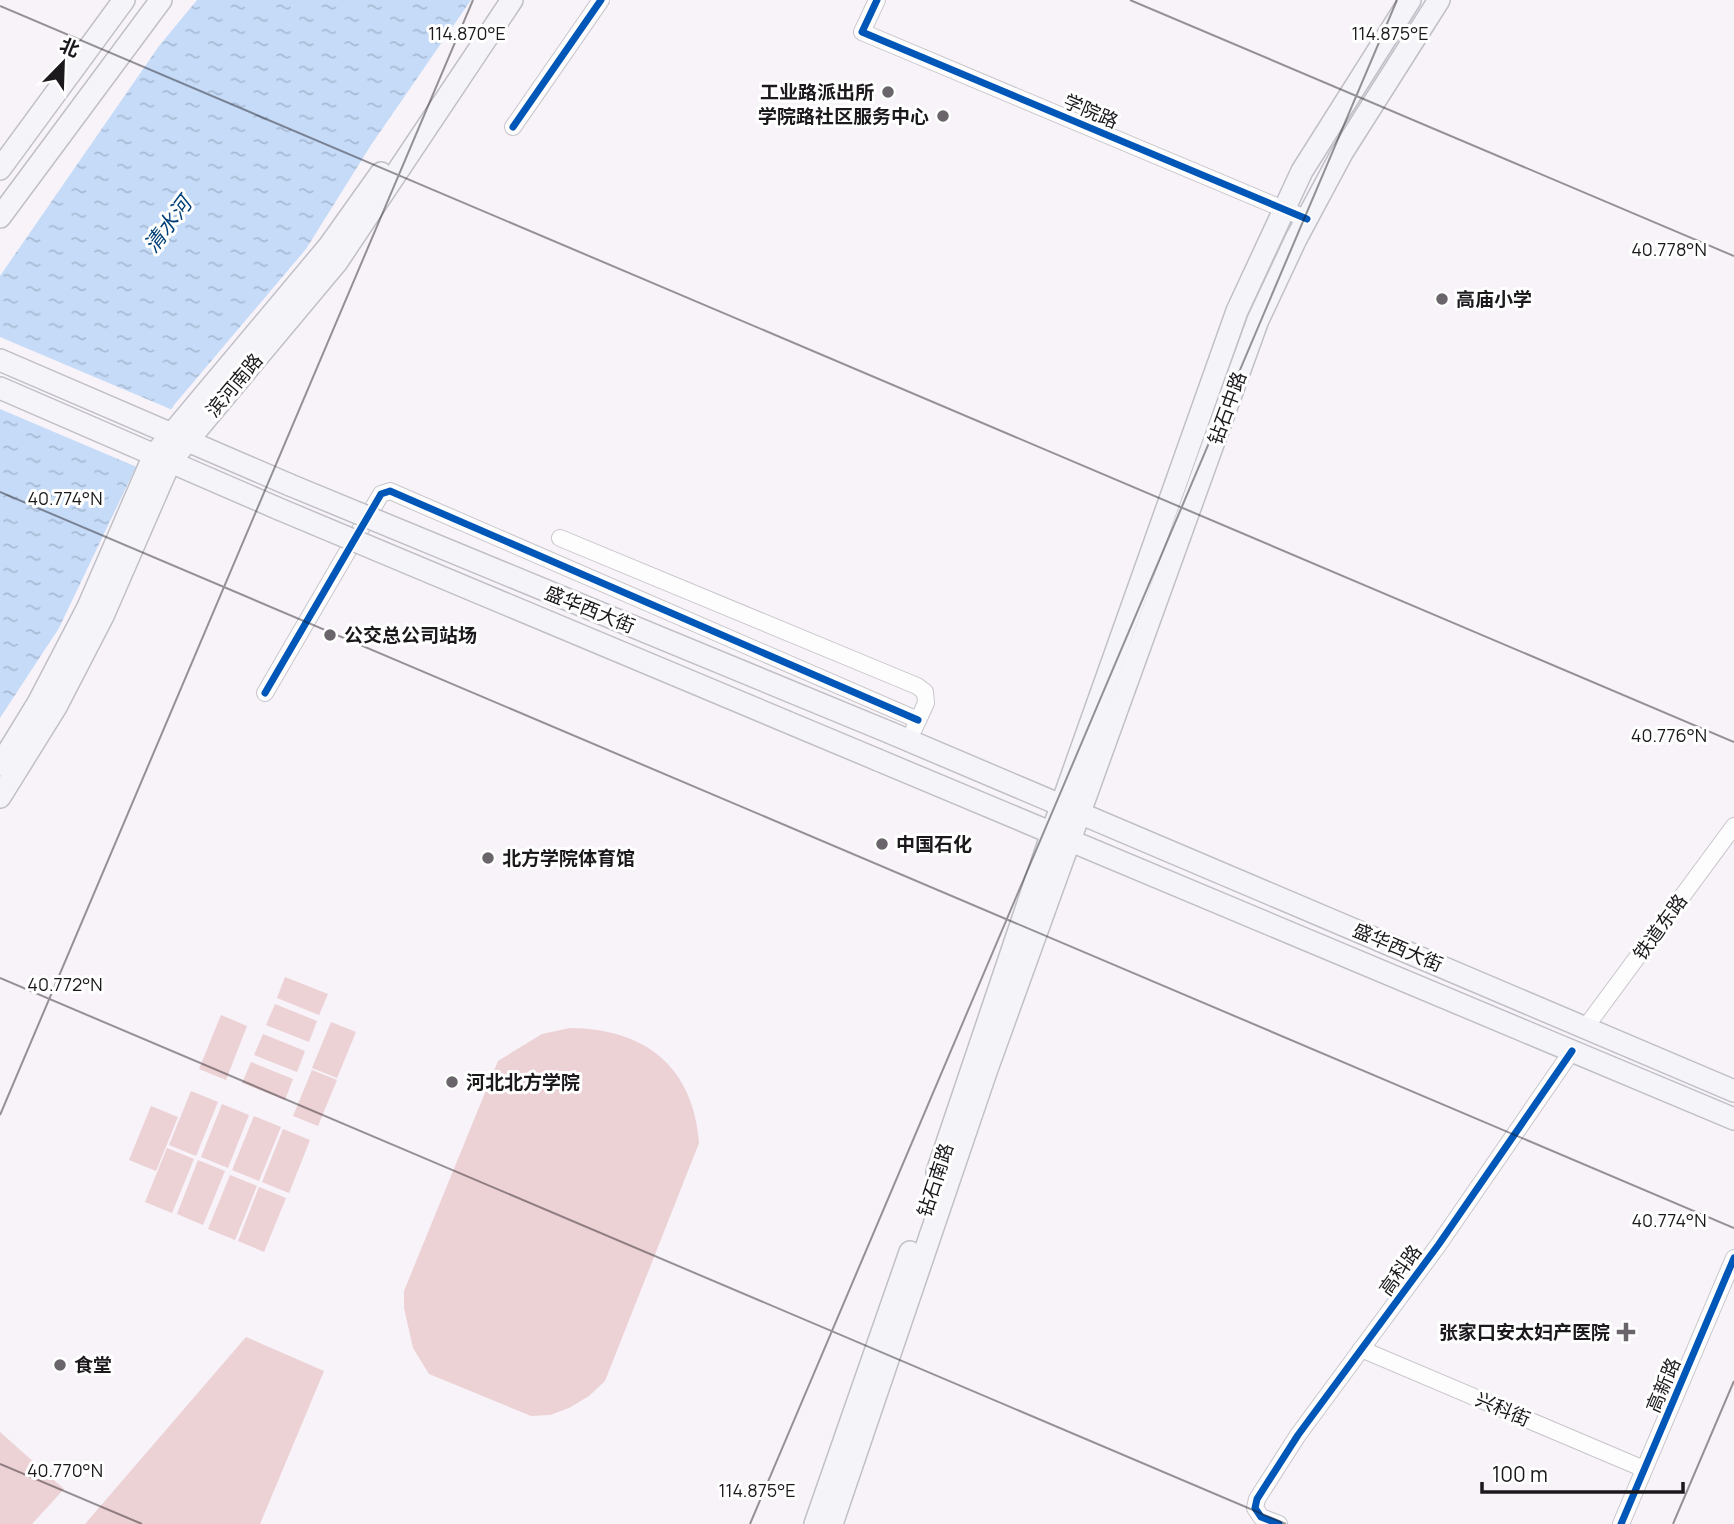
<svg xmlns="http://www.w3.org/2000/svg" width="1734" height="1524" font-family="Manrope,'Noto Sans SC',sans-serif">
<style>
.green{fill:#ecd1d5}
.water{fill:url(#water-ripples)}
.pier{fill:#f7f3f9}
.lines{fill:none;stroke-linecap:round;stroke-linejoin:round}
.minor-casing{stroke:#c9c6cb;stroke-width:18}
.major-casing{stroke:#c1bfc7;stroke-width:24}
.minor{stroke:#fefdfe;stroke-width:16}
.major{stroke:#f5f5f9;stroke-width:21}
.major-bridge-casing{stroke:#c1bfc7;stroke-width:24;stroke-linecap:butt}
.major-bridge{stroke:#f5f5f9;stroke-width:21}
.cycleway-casing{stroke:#fff;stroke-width:11}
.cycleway{stroke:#0057b8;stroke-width:7}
.ticks{fill:none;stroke:#1c191d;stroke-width:2;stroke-opacity:0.45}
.poi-dot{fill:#69656a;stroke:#fff;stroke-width:2.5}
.labels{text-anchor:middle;stroke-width:6;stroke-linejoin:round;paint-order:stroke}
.poi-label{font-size:19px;font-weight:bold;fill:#1c191d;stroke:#fff;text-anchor:start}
.street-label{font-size:19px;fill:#1c191d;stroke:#fff}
.water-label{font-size:21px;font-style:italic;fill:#003f77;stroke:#fff}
.ticks-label{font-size:18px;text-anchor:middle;fill:#1c191d;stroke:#fff;stroke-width:6;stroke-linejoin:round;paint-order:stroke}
</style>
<defs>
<pattern id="water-ripples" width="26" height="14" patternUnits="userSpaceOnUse" patternTransform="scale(1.75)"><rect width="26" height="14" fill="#c5dbf8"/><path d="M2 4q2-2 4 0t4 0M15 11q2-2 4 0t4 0" fill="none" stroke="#a9bbd4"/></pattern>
</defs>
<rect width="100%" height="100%" fill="#f7f3f9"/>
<g class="green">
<path d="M285 977 328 994 319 1015 277 998Z"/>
<path d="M275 1004 317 1021 309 1042 266 1025Z"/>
<path d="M221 1015 247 1026 226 1080 199 1069Z"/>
<path d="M331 1022 356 1032 337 1078 312 1068Z"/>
<path d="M570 1028C645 1029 693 1066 699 1143L605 1381 589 1396 569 1408 550 1415 531 1416 429 1374 413 1348 404 1308V1291L498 1061 542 1034Z"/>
<path d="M263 1034 305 1051 297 1072 254 1055Z"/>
<path d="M251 1062 293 1079 285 1100 242 1083Z"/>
<path d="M312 1070 337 1080 318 1126 293 1116Z"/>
<path d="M191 1091 218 1102 196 1156 169 1145Z"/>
<path d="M222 1104 249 1115 228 1168 201 1157Z"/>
<path d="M151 1106 178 1117 156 1171 129 1160Z"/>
<path d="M254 1116 281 1127 259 1181 232 1170Z"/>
<path d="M283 1129 310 1140 289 1193 262 1182Z"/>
<path d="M167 1148 194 1159 172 1213 145 1202Z"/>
<path d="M198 1160 225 1171 203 1225 177 1214Z"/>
<path d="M230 1175 257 1186 235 1240 208 1229Z"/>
<path d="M259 1187 286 1198 264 1252 238 1241Z"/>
<path d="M246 1337 324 1371 260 1524H85Z"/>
<path d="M0 1432 64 1489 32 1524H0Z"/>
</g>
<path class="water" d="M197 0H471L371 145 306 249 174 405 133 473 59 628 0 718V276L159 46Z"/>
<path class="pier" d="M0 337 175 411 139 468 0 409Z"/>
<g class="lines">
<g class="minor-casing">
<g id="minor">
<path d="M877 0 862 32 1307 219"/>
<path d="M513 127 601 0"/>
<path d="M560 538 917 686 925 692 926 703 914 729"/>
<path d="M265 693 381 494 390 491 918 720"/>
<path d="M1585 1028 1734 826"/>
<path d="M1361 1349 1644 1469"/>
<path d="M1279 1524 1261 1517 1255 1508 1257 1499 1298 1435 1439 1244 1572 1051"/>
<path d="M1621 1524 1734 1258"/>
</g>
</g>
<g class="major-casing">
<g id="major">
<path d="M0 169 124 0"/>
<path d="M0 217 161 0"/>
<path d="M0 360 290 485"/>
<path d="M0 388 279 509"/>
<path d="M891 733 1734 1091"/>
<path d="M878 760 1734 1119"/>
<path d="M0 765 38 703 88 607 154 455 329 246 381 173"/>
<path d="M0 797 56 707 103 616 170 462 337 262 512 0"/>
<path d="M937 1172 1061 806 1237 311 1302 171 1410 0"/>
<path d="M815 1524 910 1252"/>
<path d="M832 1524 986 1072 1258 320 1296 239 1342 153 1439 0"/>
</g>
</g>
<use href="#minor" class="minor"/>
<use href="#major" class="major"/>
<g class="major-bridge-casing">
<g id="major-bridge">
<path d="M290 485 891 733"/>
<path d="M279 509 878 760"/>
</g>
</g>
<use href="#major-bridge" class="major-bridge"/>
<g class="cycleway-casing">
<g id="cycleway">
<path d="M877 0 862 32 1307 219"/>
<path d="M513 127 601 0"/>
<path d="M265 693 381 494 390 491 918 720"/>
<path d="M1279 1524 1261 1517 1255 1508 1257 1499 1298 1435 1439 1244 1572 1051"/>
<path d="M1621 1524 1734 1258"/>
</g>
</g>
<use href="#cycleway" class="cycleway"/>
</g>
<path class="ticks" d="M1130 0 1734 256M0 6 1734 742M0 492 1734 1228M0 978 1286 1524M0 1115 473 0M0 1464 142 1524M750 1524 1397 0M1673 1524 1734 1381"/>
<g class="poi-dot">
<circle cx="888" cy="92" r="7"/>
<circle cx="943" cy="116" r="7"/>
<circle cx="1442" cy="299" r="7"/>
<circle cx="330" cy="635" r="7"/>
<circle cx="882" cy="844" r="7"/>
<circle cx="488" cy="858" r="7"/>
<circle cx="452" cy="1082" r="7"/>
<path d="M1622.5 1321.5h7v7h7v7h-7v7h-7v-7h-7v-7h7z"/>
<circle cx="60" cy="1365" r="7"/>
</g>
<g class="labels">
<g class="poi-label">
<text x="874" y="99" text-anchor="end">工业路派出所</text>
<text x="929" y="123" text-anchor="end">学院路社区服务中心</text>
<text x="1456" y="306">高庙小学</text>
<text x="344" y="642">公交总公司站场</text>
<text x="896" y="851">中国石化</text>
<text x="502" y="865">北方学院体育馆</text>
<text x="466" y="1089">河北北方学院</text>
<text x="1610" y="1339" text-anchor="end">张家口安太妇产医院</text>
<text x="74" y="1372">食堂</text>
</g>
<g class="street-label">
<text transform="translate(1091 111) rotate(23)" y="7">学院路</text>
<text transform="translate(234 385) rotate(-50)" y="7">滨河南路</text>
<text transform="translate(1227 408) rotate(-70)" y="7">钻石中路</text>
<text transform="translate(590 609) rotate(22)" y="7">盛华西大街</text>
<text transform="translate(1660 927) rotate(-54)" y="7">铁道东路</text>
<text transform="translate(1398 947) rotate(23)" y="7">盛华西大街</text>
<text transform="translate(935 1180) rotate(-72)" y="7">钻石南路</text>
<text transform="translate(1400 1270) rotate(-54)" y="7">高科路</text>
<text transform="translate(1663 1385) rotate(-67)" y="7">高新路</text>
<text transform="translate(1503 1409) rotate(23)" y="7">兴科街</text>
</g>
<g class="water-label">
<text transform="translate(168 225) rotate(-53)" y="7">清水河</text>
</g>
</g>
<g class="ticks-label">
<text x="467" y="40">114.870°E</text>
<text x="1390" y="40">114.875°E</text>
<text x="1669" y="256">40.778°N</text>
<text x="65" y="505">40.774°N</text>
<text x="1669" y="742">40.776°N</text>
<text x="65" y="991">40.772°N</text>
<text x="1669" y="1227">40.774°N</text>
<text x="65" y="1477">40.770°N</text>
<text x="757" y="1497">114.875°E</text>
</g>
<g transform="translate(63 63) rotate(23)" stroke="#ffffff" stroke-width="5" paint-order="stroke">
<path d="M0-5L12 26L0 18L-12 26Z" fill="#1c191d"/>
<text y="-10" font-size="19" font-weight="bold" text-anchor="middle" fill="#1c191d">北</text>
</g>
<path d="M1482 1482v10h201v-10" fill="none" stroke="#1c191d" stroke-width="3.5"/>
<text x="1492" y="1482" font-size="21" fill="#1c191d" stroke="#ffffff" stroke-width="5" paint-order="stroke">100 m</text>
</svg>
